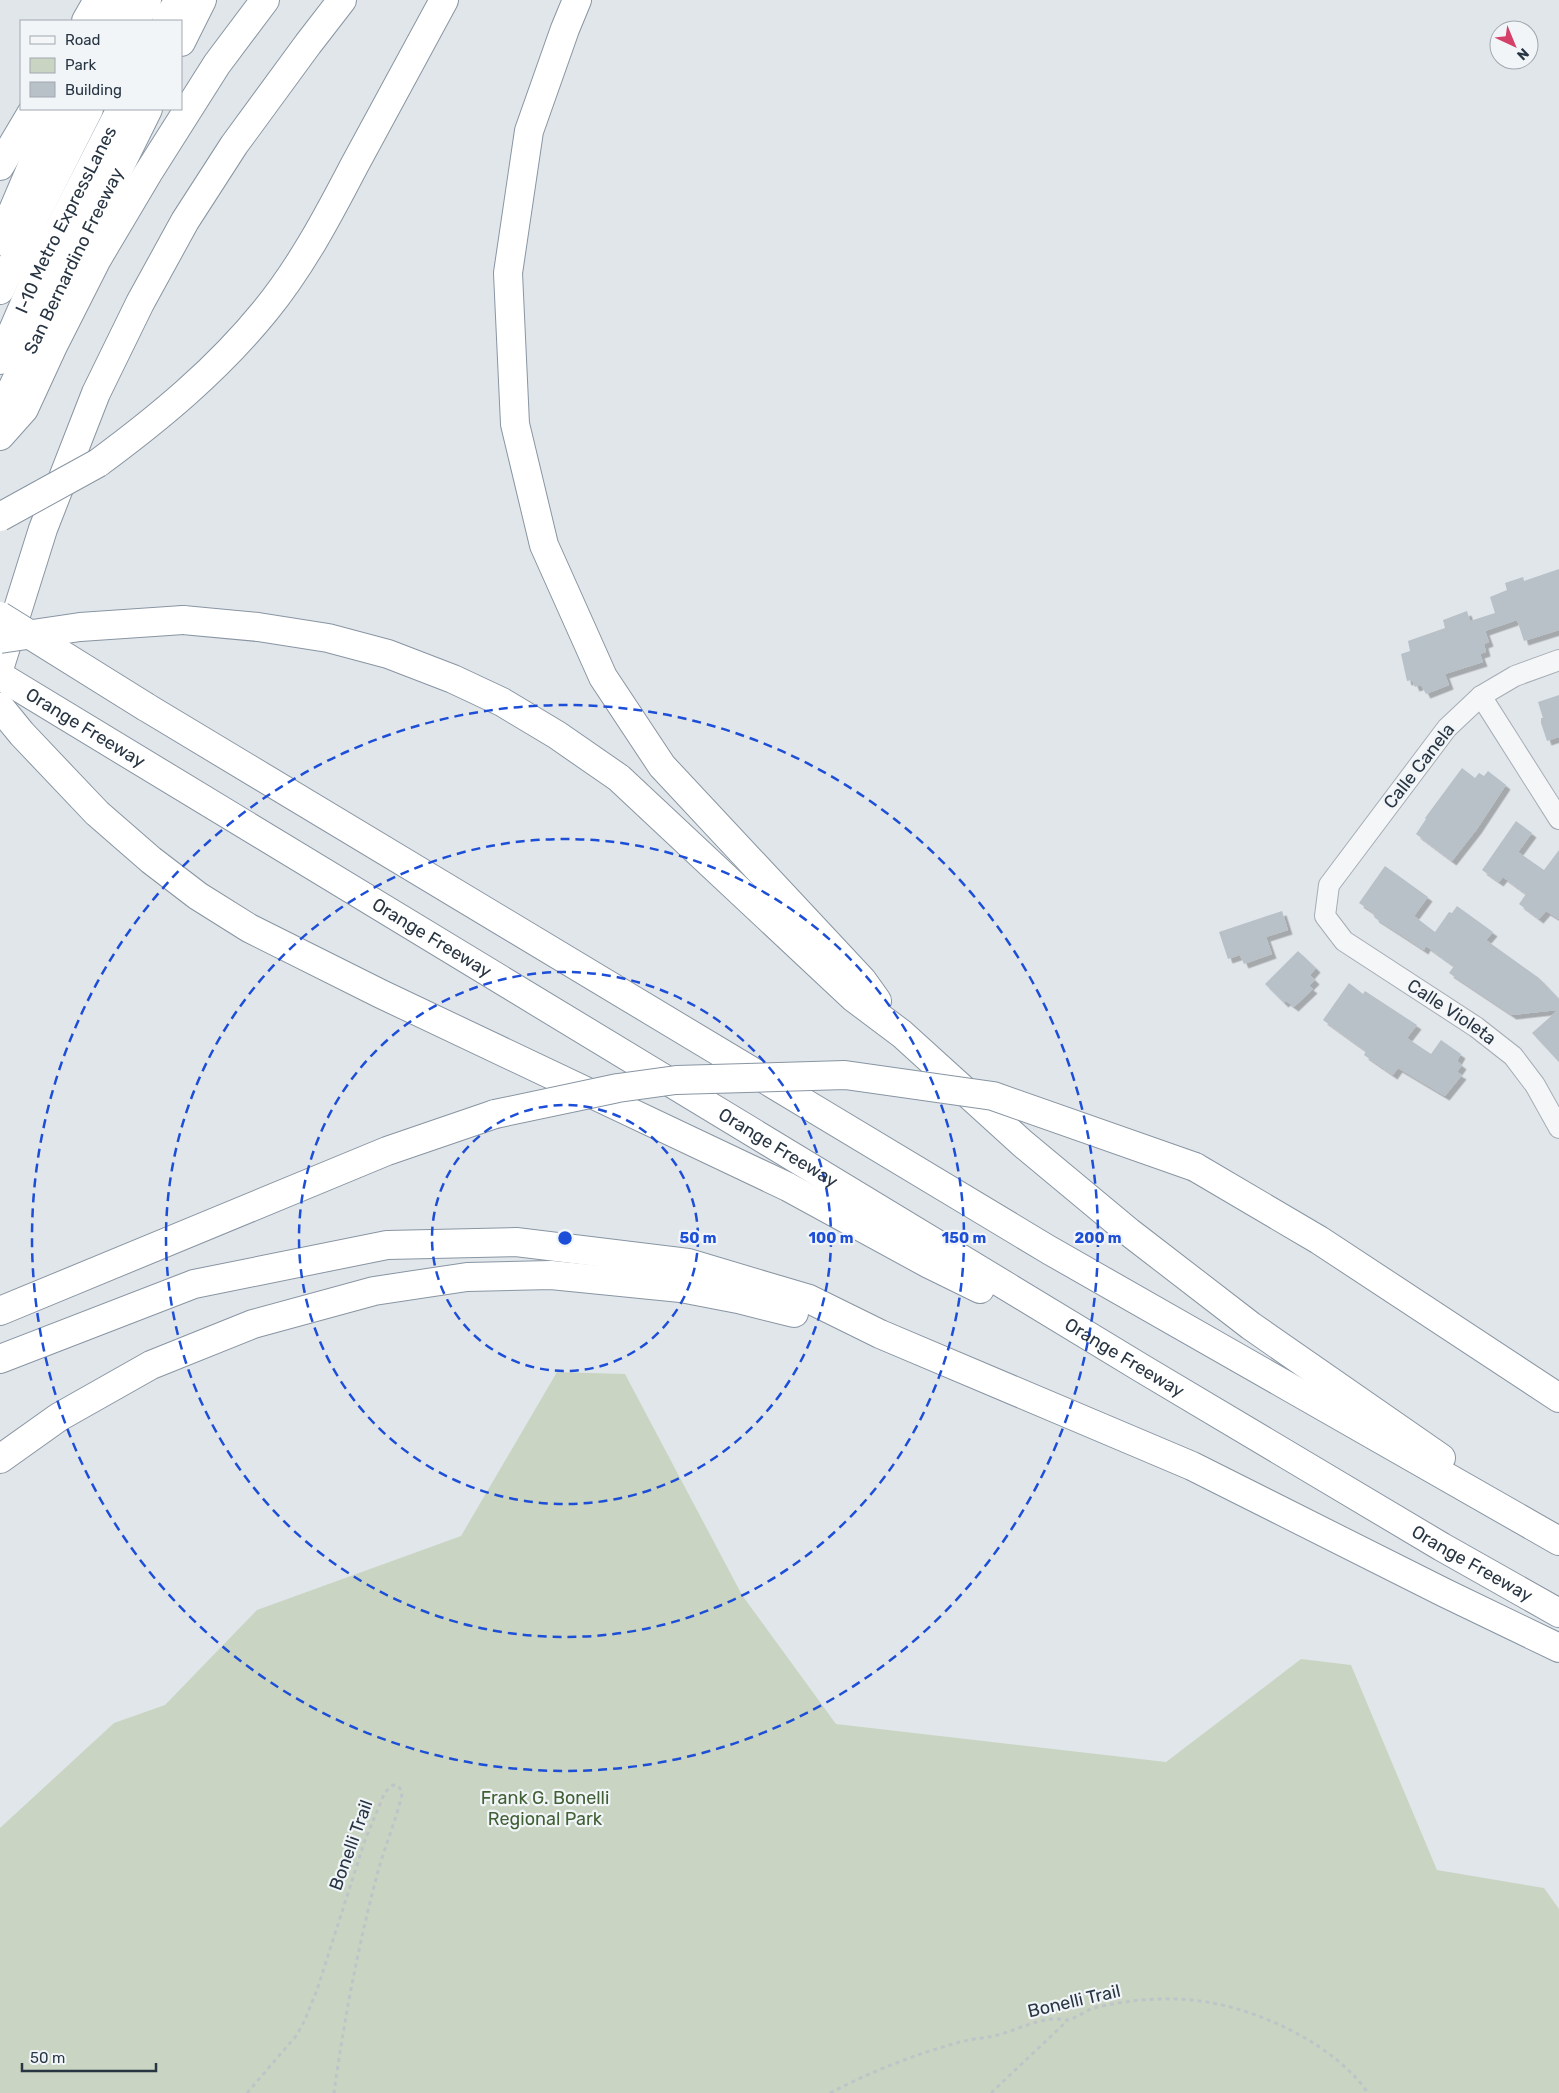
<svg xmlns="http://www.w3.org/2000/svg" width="1559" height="2093" font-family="Rubik,sans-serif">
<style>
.green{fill:#c9d5c2}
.building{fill:#b8c0c8;filter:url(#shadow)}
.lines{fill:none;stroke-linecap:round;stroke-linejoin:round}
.street-casing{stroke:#a6adb5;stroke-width:22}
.highway-casing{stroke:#8895a2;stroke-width:30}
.path{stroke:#bfc4c9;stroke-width:3;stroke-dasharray:4 4;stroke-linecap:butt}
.street{stroke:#f4f6f8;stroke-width:20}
.highway{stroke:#fff;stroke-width:28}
.highway-bridge-casing{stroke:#8895a2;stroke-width:30;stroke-linecap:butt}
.highway-bridge{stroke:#fff;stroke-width:28}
.ring{fill:none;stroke:#1d4ed8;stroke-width:2.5;stroke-dasharray:9 6}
.labels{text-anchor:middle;stroke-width:4.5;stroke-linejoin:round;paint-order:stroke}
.street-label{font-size:18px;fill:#283543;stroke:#f1f5f8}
.park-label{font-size:18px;fill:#426035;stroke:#f1f5f8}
.centre{fill:#1d4ed8;stroke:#f1f5f8;stroke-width:2.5}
.ring-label{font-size:15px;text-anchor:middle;font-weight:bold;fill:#1d4ed8;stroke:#f1f5f8;stroke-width:4.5;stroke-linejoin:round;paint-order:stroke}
</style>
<defs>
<filter id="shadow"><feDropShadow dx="4.5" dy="4.5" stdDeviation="0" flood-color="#0004"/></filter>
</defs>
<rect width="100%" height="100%" fill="#e1e6eb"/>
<path class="green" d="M557 1372 625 1374 742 1595 836 1724 1166 1762 1301 1659 1351 1665 1437 1870 1544 1888 1559 1909V2093H0V1828L114 1723 165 1705 257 1610 461 1536Z"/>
<g class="building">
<path d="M1559 569V630L1524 641 1517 620 1485 631 1489 642 1484 644 1486 652 1480 654 1483 662 1445 674 1449 685 1426 694 1421 685 1415 687 1412 680 1407 681 1401 654 1410 651 1408 641 1445 628 1443 620 1467 611 1470 621 1495 613 1490 597 1507 590 1505 583 1523 577 1524 581Z"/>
<path d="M1559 695V737L1547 741 1541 723V718H1543L1538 702Z"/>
<path d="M1462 768 1475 778 1479 773 1484 776 1488 771 1506 785 1477 829 1452 861 1416 834 1426 819 1425 818Z"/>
<path d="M1516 821 1532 833 1518 852 1544 870 1559 850V919L1546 911 1539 919 1519 904 1526 894 1503 877 1499 882 1482 870Z"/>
<path d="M1385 866 1428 897 1414 916 1435 932 1449 912 1452 913 1457 906 1493 932 1486 940 1539 978 1559 999V1062L1532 1033 1558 1010 1512 1015 1449 973 1454 966 1426 946 1424 950 1412 942 1375 918 1373 914 1374 913 1359 903Z"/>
<path d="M1282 911 1288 930 1266 937 1272 954 1244 964 1240 955 1228 959 1219 932Z"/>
<path d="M1298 951 1316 968 1310 975 1315 980 1309 986 1313 989 1294 1007 1286 1001 1284 1003 1265 984Z"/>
<path d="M1349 983 1363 994 1365 991 1417 1025 1407 1038 1431 1054 1441 1040 1461 1054 1457 1061 1462 1065 1457 1072 1462 1075 1445 1096 1398 1068 1393 1075 1364 1055 1366 1051 1323 1020Z"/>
</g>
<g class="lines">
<g class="street-casing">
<g id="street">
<path id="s1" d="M1559 660 1515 676 1481 696 1447 728 1329 885 1325 916 1344 941 1476 1027 1513 1056 1535 1085 1559 1128"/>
<path d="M1481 696 1559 819"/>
</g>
</g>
<g class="highway-casing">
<g id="highway">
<path d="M577 0 565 29 529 131 508 273 515 424 544 545 603 677 662 766 862 980 877 1001"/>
<path d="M86 21 98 0"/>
<path d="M110 21 122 0"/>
<path d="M135 21 147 0"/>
<path d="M166 21 179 0"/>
<path d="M181 42 202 0"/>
<path d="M0 166 34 109"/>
<path d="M0 241 38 152 62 109"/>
<path d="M0 290 26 234 89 109"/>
<path id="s2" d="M0 360 44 259 121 109"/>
<path id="s3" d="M0 414 72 263 148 109"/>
<path d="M0 436 24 409 53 346 97 259 148 173 217 64 265 0"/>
<path d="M98 463C159 418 217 370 265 311 301 267 328 216 354 166 384 111 414 55 444 0"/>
<path d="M183 620 258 627 328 638 388 654 453 679 502 702 557 735 619 778 854 998 902 1034 1022 1143 1129 1232 1251 1326 1441 1458"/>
<path d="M0 666 43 529 96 393 140 303 185 221 234 145 308 44 342 0"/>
<path id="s4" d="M0 676 1143 1369 1442 1547 1559 1613"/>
<path d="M0 707 22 734 97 813 151 860 198 896 249 928 381 994 788 1187 929 1264 980 1289"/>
<path d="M146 707 1049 1250 1559 1541"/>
<path d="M1195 1167 1319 1240 1559 1398"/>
<path d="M0 1311 387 1151 495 1114"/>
<path d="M0 1359 194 1284 387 1245 516 1242 688 1263 809 1299 880 1334 1192 1466 1445 1593 1559 1648"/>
<path d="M0 1459 59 1417 151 1365 253 1324 374 1291 467 1277 551 1275 681 1288 738 1299 794 1313"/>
</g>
</g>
<g class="path">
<path d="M247 2093 296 2036 304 2022 317 1990 365 1840 385 1792 393 1785C400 1785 400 1788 402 1794 396 1821 384 1848 377 1875 358 1947 344 2020 334 2093"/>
<path d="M830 2093C872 2071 918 2053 964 2041 976 2038 989 2038 1001 2034 1018 2029 1034 2021 1052 2019 1057 2018 1062 2020 1067 2020 1074 2019 1084 2012 1091 2009 1104 2005 1118 2003 1132 2001 1157 1998 1182 1998 1207 2002 1263 2011 1336 2046 1368 2093"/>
<path d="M991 2093 1067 2021"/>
</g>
<use href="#street" class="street"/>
<use href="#highway" class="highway"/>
<g class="highway-bridge-casing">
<g id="highway-bridge">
<path d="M0 517 98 463"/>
<path d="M0 616 146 707"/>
<path d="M0 639 80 627 183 620"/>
<path d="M495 1114 618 1088 676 1080 845 1075 993 1096 1195 1167"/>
</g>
</g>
<use href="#highway-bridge" class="highway-bridge"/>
</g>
<g class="ring">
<circle cx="565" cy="1238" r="133"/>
<circle cx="565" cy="1238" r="266"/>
<circle cx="565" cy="1238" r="399"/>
<circle cx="565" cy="1238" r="533"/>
</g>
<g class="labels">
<g class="street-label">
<text dy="6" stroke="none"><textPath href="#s2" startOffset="155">I-10 Metro ExpressLanes</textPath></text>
<text dy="6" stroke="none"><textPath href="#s3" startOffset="170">San Bernardino Freeway</textPath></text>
<text dy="6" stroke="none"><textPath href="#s4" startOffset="100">Orange Freeway</textPath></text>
<text transform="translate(1419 766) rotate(-52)" y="6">Calle Canela</text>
<text dy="6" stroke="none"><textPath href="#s4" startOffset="505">Orange Freeway</textPath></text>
<text dy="6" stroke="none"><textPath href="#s1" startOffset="521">Calle Violeta</textPath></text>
<text dy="6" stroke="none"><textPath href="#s4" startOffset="910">Orange Freeway</textPath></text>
<text dy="6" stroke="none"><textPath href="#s4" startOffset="1315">Orange Freeway</textPath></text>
<text dy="6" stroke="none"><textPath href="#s4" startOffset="1719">Orange Freeway</textPath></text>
<text transform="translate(351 1845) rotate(-70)" y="6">Bonelli Trail</text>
<text transform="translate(1074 2001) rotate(-13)" y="6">Bonelli Trail</text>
</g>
<g class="park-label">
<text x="545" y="1804">Frank G. Bonelli<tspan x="545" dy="21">Regional Park</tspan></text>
</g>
</g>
<circle cx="565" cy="1238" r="8" class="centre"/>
<g class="ring-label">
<text x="698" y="1243">50 m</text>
<text x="831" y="1243">100 m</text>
<text x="964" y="1243">150 m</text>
<text x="1098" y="1243">200 m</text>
</g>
<rect x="20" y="20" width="162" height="90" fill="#f1f5f8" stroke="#a1a8b0"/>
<rect x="30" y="36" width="25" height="8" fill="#f4f6f8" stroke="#a1a8b0"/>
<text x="65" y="45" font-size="15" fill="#283543">Road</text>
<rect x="30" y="58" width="25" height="15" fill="#c9d5c2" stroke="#a1a8b0"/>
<text x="65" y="70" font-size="15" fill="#283543">Park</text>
<rect x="30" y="82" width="25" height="15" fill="#b8c0c8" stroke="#a1a8b0"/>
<text x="65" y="95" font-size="15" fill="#283543">Building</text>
<g transform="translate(1514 45) rotate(136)"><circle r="24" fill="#f1f5f8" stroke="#a1a8b0"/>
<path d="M0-4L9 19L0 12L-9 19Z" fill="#d54068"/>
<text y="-8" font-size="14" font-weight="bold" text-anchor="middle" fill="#283543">N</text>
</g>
<path d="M22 2063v8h134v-8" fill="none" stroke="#283543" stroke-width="2.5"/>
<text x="30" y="2063" font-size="15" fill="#283543" stroke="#f1f5f8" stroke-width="4" paint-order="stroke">50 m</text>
</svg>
